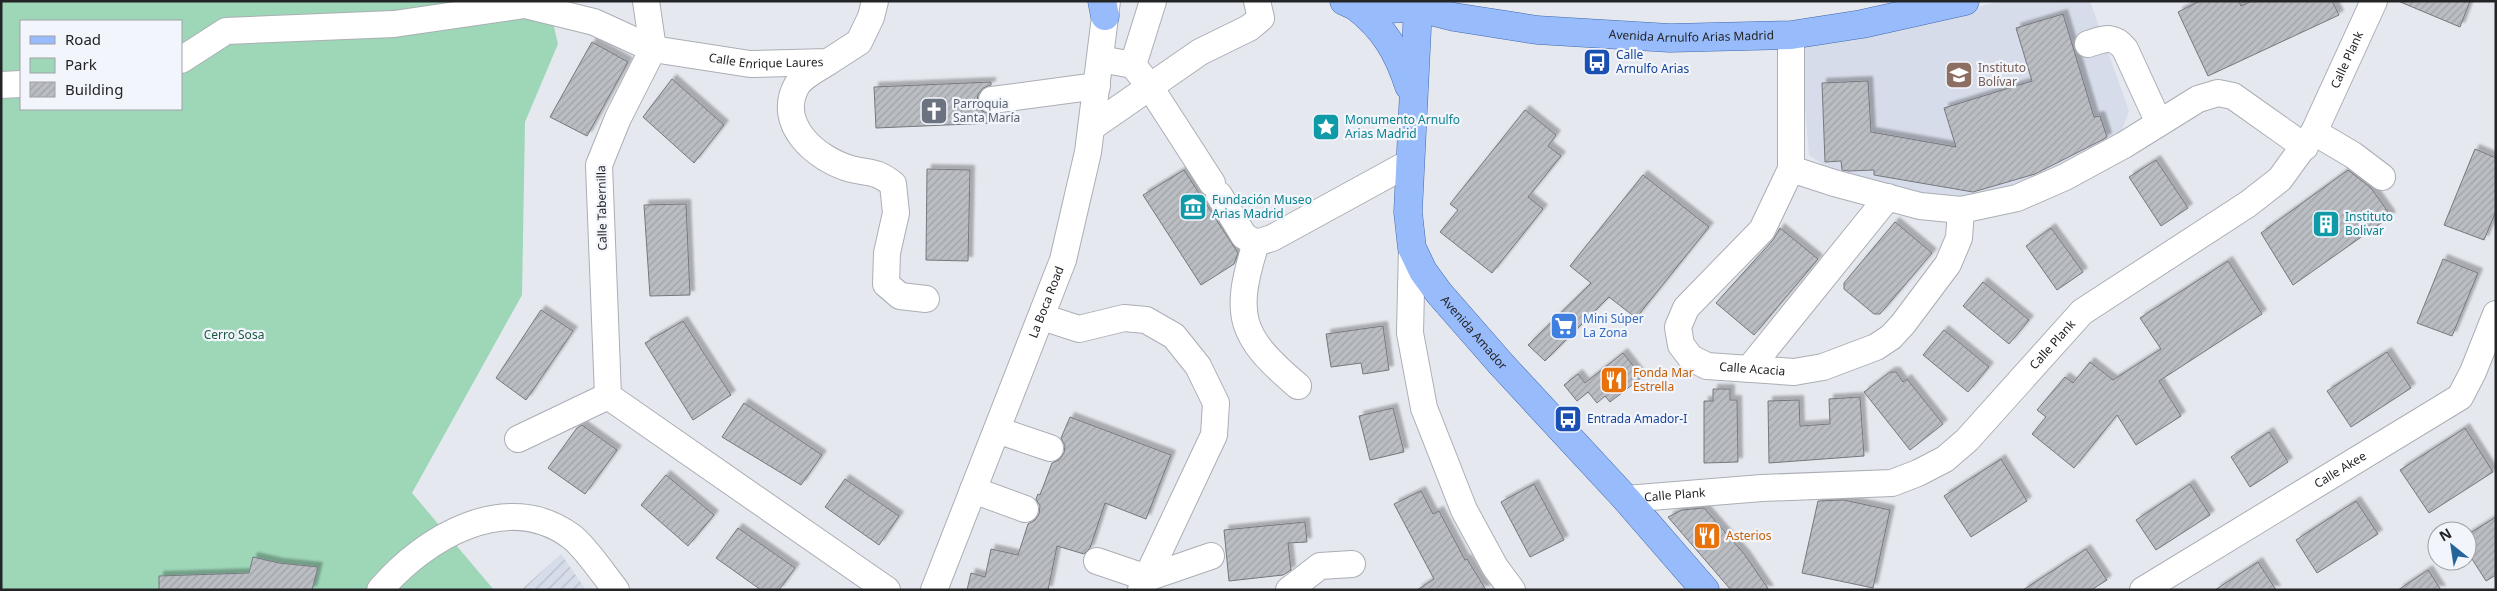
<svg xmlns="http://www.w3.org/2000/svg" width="2497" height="591" font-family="'Noto Sans',sans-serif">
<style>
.built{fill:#d6dce9}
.industrial{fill:url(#industrial-furrows)}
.green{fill:#9dd7b8;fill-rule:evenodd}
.building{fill:url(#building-hatch);stroke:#76787e;filter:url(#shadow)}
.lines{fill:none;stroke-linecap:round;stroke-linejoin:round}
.minor-casing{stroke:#abaeb4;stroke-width:28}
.major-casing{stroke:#4269ae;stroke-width:29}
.minor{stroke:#fff;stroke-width:26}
.major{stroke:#97bbfb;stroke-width:28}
.labels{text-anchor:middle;stroke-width:4.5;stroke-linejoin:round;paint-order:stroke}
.street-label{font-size:12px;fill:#232426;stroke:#f2f5fb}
.transit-label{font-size:12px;fill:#164399;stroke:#f2f5fb;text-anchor:start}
.education-label{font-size:12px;fill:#785e54;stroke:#f2f5fb;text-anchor:start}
.worship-label{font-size:12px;fill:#5b616d;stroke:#f2f5fb;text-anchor:start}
.culture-label{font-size:12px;fill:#0d838f;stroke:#f2f5fb;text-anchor:start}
.shop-label{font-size:12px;fill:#366cbe;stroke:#f2f5fb;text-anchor:start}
.park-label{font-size:12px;fill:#1a5a3f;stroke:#f2f5fb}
.food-label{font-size:12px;fill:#c56008;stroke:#f2f5fb;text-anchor:start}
</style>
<defs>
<pattern id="industrial-furrows" width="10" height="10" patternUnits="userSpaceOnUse" patternTransform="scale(1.25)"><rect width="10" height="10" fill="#d6dce9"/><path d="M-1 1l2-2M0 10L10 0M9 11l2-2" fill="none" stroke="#b7bdc8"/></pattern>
<pattern id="building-hatch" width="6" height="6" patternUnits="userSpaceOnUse" patternTransform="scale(1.25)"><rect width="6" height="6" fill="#babdc2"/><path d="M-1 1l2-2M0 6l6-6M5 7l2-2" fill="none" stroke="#a0a2a7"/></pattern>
<filter id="shadow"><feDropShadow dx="4.5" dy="-4.5" stdDeviation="1" flood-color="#0004"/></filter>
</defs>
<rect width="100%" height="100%" fill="#e5e8ee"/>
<path class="built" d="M2001 1H2090L2129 111 2118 141 2003 195 1927 198 1831 170 1809 155 1799 38 1903 26Z"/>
<path class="industrial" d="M561 554 586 590H521Z"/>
<path class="green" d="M1 1H548L558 44 525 122 522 295 412 493 494 590H1ZM21 21H181V109H21Z"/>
<g class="building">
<path d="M2200 1H2239L2241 6 2252 1H2332L2339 15 2208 76 2178 12Z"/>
<path d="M2398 1H2470L2460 27Z"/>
<path d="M2063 14 2094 117 2100 116 2107 137 2104 139 2035 174 1973 192 1874 175V170L1849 171 1842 170 1841 161 1825 162 1822 83 1868 81 1871 132 1956 147 1944 108 2032 81 2016 28Z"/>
<path d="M592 42 628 62 587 136 550 117Z"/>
<path d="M672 79 724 125 694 163 643 117Z"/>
<path d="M991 82V85L983 88 978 94 977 101 980 110 992 115 993 123 876 128 874 87Z"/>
<path d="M1525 110 1556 135 1548 146 1561 156 1528 197 1543 209 1492 273 1440 232 1458 210 1450 204Z"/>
<path d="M2475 149 2496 158V211L2484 240 2444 225Z"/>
<path d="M2156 160 2188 208 2161 226 2129 177Z"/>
<path d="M927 169 970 170 968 261 926 260Z"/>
<path d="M1184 170 1238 253 1234 264 1201 285 1143 195Z"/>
<path d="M2348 170 2371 188 2391 216 2293 285 2261 233Z"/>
<path d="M1643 175 1709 227 1636 318 1609 297 1545 361 1528 345 1591 283 1570 266Z"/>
<path d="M686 204 690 295 650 296 644 205Z"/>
<path d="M1895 222 1932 253 1880 314H1874L1844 289V283Z"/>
<path d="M1780 228 1818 259 1754 335 1716 303 1773 240Z"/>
<path d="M2051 228 2083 272 2057 290 2026 246Z"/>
<path d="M2443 259 2478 273 2452 336 2417 323Z"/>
<path d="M2228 261 2262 314 2159 381 2181 416 2136 445 2117 415 2074 468 2032 434 2046 417 2037 410 2065 377 2073 383 2090 362 2113 380 2161 349 2140 318Z"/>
<path d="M1983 282 2029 320 2009 344 1963 306Z"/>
<path d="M541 310 573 331 526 400 496 378Z"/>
<path d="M683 321 731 395 693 420 645 343Z"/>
<path d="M1383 326 1389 370 1363 374 1361 363 1331 367 1326 334Z"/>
<path d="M1944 330 1989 367 1968 392 1923 355Z"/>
<path d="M2387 352 2411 388 2351 427 2327 391Z"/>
<path d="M1623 353 1642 377 1610 402 1605 396 1597 403 1588 392 1577 401 1564 385 1578 374 1585 383Z"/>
<path d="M1890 372H1896L1903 382 1907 379 1943 424 1910 450 1864 392Z"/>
<path d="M1713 389H1730V400H1737L1738 462 1704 463V401H1713Z"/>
<path d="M1860 397 1864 456 1769 463 1768 401 1799 400 1800 426 1830 424 1829 399Z"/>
<path d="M744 403 822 455 801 485 722 437Z"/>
<path d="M1393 408 1404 452 1370 460 1359 416Z"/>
<path d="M1070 417 1171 455 1146 519 1105 503 1090 548 1084 554 1057 546 1048 590H967L971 573 985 577 991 549 1018 555 1028 524 1035 520 1039 514 1040 506 1036 499 1038 494 1040 495 1052 463 1059 460 1064 453 1065 446 1061 438Z"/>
<path d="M582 425 617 450 585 494 548 468 577 428Z"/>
<path d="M2465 428 2493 472 2429 513 2400 470Z"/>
<path d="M2269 432 2288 462 2250 487 2231 457Z"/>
<path d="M2001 459 2027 501 1971 537 1944 496Z"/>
<path d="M666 475 714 515 688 546 641 505Z"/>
<path d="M845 479 899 516 879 545 825 507Z"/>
<path d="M1534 484 1564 540 1530 557 1501 502Z"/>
<path d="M2190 484 2210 515 2156 550 2136 520Z"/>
<path d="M1421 491 1433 514 1439 511 1465 560 1467 559 1486 590H1417L1434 579 1394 504Z"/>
<path d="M1844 500 1890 510 1873 588 1802 573 1818 501Z"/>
<path d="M2356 501 2378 534 2317 573 2296 540Z"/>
<path d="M1704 508 1745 555 1769 590H1731L1668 517 1682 510Z"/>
<path d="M2496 517V575L2486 581 2467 551V535Z"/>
<path d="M1305 522 1307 542 1288 543 1291 570 1283 575 1229 581 1224 530Z"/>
<path d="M738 528 795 568 779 590H761L716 558Z"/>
<path d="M2086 549 2107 580 2091 590H2023Z"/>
<path d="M253 557 279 563 318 567 312 590H159V576L249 573Z"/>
<path d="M2258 562 2276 590H2215Z"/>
<path d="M2428 570 2441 590H2398Z"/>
</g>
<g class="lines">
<g class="minor-casing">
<g id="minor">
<path id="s1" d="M1791 35V169L1762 230 1686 308 1678 327 1681 345 1691 358 1707 366 1794 372 1823 367 1876 347 1891 337 1903 324 1948 264 1959 238 1961 210"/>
<path d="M2088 44C2104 39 2113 34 2125 49L2159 123"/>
<path d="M1100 59 1133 65 1150 87 1212 183"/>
<path id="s2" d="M181 60 226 31 394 24 525 5 594 22 653 49 750 64 828 62 859 42 871 17 875 1"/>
<path d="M828 62C819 68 803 76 797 85 775 124 816 159 851 169 871 174 875 170 893 184L896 213 887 253 886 284 900 296 926 299"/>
<path d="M1133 65 1153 1"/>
<path d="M1 85 21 84"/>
<path d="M992 100 1097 86"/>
<path d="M1092 127 1200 52 1249 28 1261 18 1257 1"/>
<path d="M2314 132 2353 155 2382 177"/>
<path d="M1791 169 1834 183 1920 206 1961 210 2017 198 2065 177 2124 145 2198 99 2218 93 2233 96 2305 147"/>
<path d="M1219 195 1244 236 1256 243 1272 238 1409 163"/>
<path d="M1256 243C1233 316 1239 336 1298 386"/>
<path d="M1412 248 1410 333 1424 408 1464 510 1495 567 1512 590"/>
<path d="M1042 317 1079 329 1124 318 1146 320 1174 336 1198 366 1216 403 1214 435 1141 590"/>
<path d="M1749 369 1888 197"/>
<path d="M608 396 599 165 618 118 653 49 646 1"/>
<path d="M997 430 1050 448"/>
<path d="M518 439 608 396 887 590"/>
<path d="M973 490 1025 509"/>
<path id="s3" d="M1626 499 1762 488 1892 483 1918 473 1945 459 1967 440 2082 312 2248 204 2280 179 2314 132 2374 1"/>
<path d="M1097 561 1147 578 1211 556"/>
<path d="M380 590C424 538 507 488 572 537 586 548 604 575 616 590"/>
<path id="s4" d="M934 590 1063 260 1088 152 1107 1"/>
<path d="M1289 590 1320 566 1352 564"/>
<path id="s5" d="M2143 590 2460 397 2473 372 2496 314"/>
</g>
</g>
<g class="major-casing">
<g id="major">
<path d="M1102 1 1105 16"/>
<path id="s6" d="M1344 1 1355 6 1380 9 1418 8 1454 17 1537 30 1670 38 1791 35 1862 24 1965 1"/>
<path d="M1355 6C1384 28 1398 52 1409 86"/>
<path id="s7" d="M1418 8 1408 212 1412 248 1423 271 1439 293 1501 364 1626 499 1705 590"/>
</g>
</g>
<use href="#minor" class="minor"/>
<use href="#major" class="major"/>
</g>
<defs>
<g id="bus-square" transform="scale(1.4375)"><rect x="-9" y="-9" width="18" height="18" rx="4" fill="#1a4fb4" stroke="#f2f5fb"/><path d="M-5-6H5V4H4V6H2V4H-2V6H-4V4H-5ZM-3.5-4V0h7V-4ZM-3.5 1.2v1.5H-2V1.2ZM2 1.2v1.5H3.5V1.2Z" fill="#fff"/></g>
<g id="school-square" transform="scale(1.4375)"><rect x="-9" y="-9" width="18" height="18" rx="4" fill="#8d6e63" stroke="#f2f5fb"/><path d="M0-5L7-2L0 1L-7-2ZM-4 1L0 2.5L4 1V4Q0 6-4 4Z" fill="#fff"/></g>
<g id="church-square" transform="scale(1.4375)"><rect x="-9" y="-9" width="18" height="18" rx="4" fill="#6b7280" stroke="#f2f5fb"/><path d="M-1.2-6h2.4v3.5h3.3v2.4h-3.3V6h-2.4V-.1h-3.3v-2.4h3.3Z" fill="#fff"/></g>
<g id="sight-square" transform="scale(1.4375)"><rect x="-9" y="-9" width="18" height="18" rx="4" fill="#0f9aa8" stroke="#f2f5fb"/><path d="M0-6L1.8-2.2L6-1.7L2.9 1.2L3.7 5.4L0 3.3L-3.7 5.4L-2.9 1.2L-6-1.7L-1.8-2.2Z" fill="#fff"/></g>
<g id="museum-square" transform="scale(1.4375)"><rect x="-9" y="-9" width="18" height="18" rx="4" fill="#0f9aa8" stroke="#f2f5fb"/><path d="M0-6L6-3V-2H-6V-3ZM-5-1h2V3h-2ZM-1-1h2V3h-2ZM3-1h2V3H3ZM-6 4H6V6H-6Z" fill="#fff"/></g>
<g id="building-square" transform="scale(1.4375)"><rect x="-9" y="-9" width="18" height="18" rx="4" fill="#0f9aa8" stroke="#f2f5fb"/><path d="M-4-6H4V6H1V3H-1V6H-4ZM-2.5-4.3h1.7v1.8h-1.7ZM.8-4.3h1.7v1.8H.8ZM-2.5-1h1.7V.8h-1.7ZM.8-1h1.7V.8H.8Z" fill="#fff"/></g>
<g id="supermarket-square" transform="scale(1.4375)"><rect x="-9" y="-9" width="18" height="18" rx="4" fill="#3f7fe0" stroke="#f2f5fb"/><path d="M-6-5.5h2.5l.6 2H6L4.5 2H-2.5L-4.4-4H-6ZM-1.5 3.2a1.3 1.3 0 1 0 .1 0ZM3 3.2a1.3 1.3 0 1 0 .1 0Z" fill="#fff"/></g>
<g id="restaurant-square" transform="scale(1.4375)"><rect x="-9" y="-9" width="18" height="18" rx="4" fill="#e8710a" stroke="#f2f5fb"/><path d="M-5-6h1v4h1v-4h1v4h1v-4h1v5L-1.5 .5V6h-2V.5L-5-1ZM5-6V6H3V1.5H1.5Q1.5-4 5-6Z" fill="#fff"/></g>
</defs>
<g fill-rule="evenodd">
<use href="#bus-square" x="1597" y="62"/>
<use href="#school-square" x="1959" y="75"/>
<use href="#church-square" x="934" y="111"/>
<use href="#sight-square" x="1326" y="127"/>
<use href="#museum-square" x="1193" y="207"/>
<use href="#building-square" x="2326" y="224"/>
<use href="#supermarket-square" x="1564" y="326"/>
<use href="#restaurant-square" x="1614" y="380"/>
<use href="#bus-square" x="1568" y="419"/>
<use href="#restaurant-square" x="1707" y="536"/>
</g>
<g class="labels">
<g class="street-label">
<text dy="4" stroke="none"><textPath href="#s6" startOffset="351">Avenida Arnulfo Arias Madrid</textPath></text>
<text dy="4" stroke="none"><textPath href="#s2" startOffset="604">Calle Enrique Laures</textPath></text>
<text dy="4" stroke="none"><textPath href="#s3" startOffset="902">Calle Plank</textPath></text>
<text transform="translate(602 208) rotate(-91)" y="4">Calle Tabernilla</text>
<text dy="4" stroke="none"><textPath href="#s4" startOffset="309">La Boca Road</textPath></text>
<text dy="4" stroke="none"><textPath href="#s7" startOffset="346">Avenida Amador</textPath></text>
<text dy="4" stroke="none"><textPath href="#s3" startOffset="482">Calle Plank</textPath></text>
<text dy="4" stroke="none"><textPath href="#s1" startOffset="429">Calle Acacia</textPath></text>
<text dy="4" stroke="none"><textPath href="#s5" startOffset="231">Calle Akee</textPath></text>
<text dy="4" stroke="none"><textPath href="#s3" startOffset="49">Calle Plank</textPath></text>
</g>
<g class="transit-label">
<text x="1616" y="59">Calle<tspan x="1616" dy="14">Arnulfo Arias</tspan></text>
<text x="1587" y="423">Entrada Amador-I</text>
</g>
<g class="education-label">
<text x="1978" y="72">Instituto<tspan x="1978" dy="14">Bolívar</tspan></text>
</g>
<g class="worship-label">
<text x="953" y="108">Parroquia<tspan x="953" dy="14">Santa María</tspan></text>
</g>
<g class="culture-label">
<text x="1345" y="124">Monumento Arnulfo<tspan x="1345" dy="14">Arias Madrid</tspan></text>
<text x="1212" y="204">Fundación Museo<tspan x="1212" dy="14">Arias Madrid</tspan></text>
<text x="2345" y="221">Instituto<tspan x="2345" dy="14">Bolivar</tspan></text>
</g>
<g class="shop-label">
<text x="1583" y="323">Mini Súper<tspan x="1583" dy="14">La Zona</tspan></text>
</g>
<g class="park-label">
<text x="234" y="339">Cerro Sosa</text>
</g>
<g class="food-label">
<text x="1633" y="377">Fonda Mar<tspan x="1633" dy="14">Estrella</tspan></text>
<text x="1726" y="540">Asterios</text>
</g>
</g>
<rect width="2497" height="591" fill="none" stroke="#232426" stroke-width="5"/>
<rect x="20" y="20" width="162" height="90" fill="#f2f5fb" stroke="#9fa1a6"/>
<rect x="30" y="36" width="25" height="8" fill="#97bbfb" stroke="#9fa1a6"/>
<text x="65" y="45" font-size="15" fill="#232426">Road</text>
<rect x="30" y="58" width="25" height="15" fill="#9dd7b8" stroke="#9fa1a6"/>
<text x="65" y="70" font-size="15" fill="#232426">Park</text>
<rect x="30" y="82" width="25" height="15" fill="url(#building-hatch)" stroke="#9fa1a6"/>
<text x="65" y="95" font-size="15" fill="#232426">Building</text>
<g transform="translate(2452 546) rotate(330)"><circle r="24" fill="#f2f5fb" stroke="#9fa1a6"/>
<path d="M0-4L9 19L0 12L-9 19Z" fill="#23659b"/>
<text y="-8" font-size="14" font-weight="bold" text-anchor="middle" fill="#232426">N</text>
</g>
</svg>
